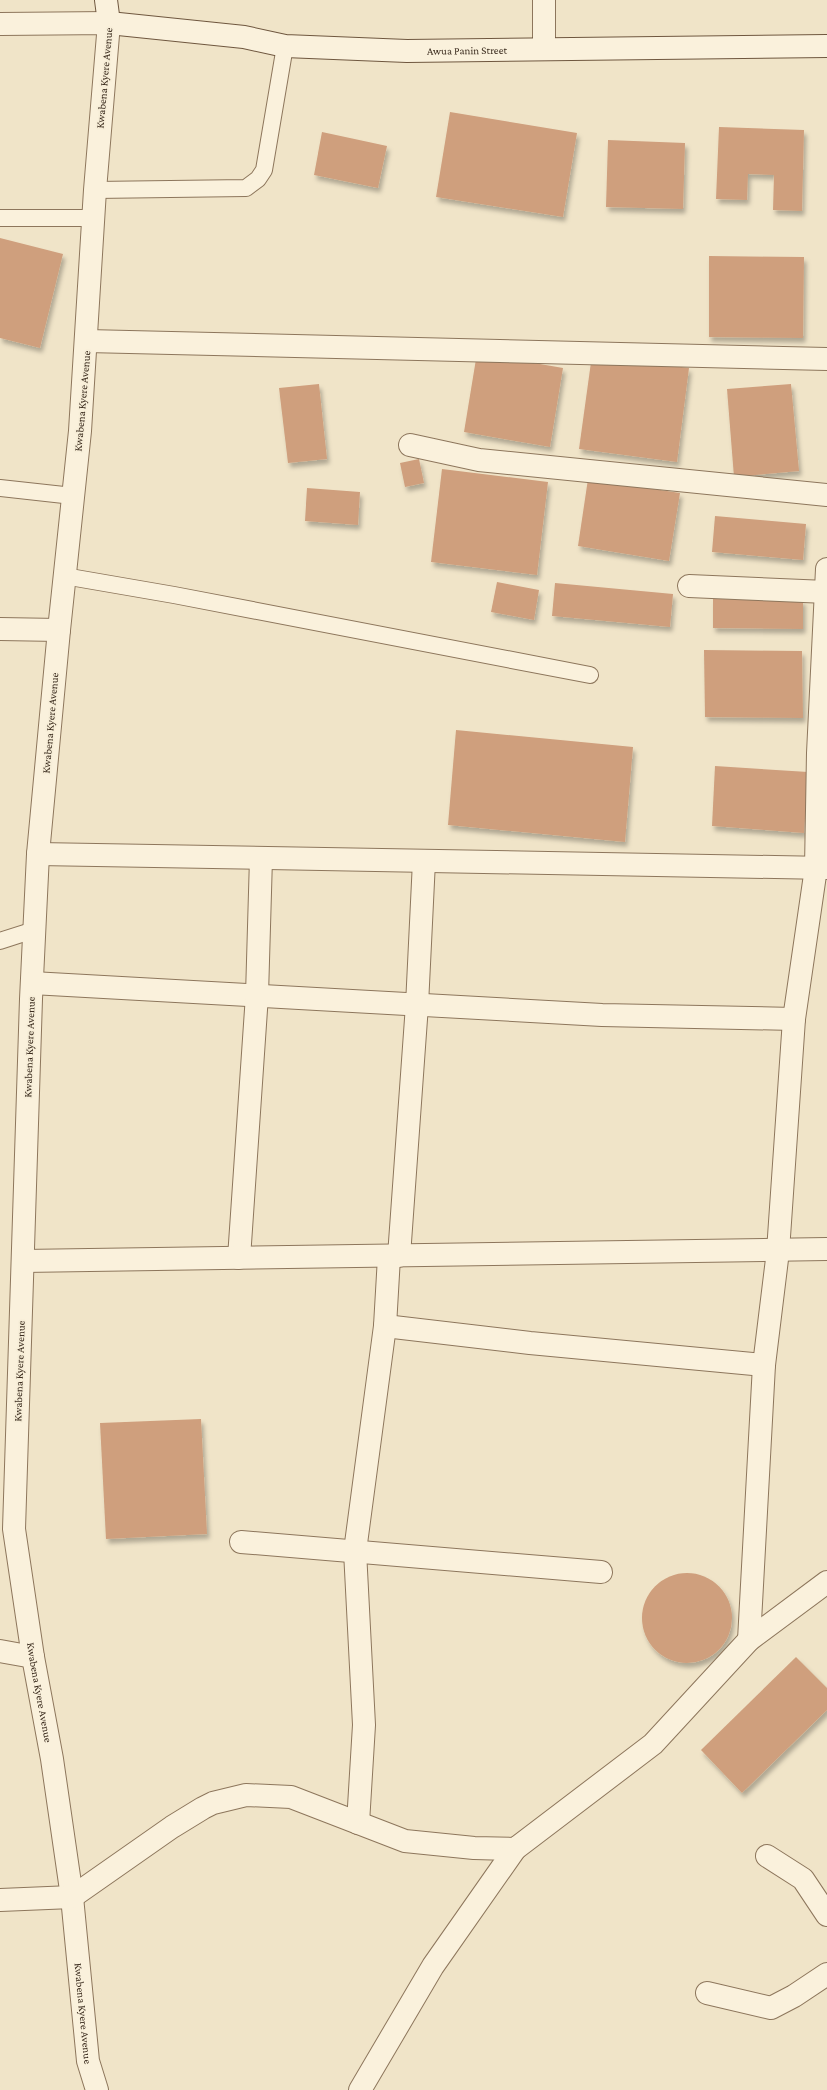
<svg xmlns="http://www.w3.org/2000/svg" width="827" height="2090" font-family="'Crimson Pro',serif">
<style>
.building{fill:#cf9f7d;filter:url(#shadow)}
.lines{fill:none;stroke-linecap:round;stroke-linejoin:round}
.service-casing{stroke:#8d765c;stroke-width:18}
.minor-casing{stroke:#8d765c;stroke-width:24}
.secondary-casing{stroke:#6f573f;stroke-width:24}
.service{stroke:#faf1dc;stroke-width:16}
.minor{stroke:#faf1dc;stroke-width:22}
.secondary{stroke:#faf1dc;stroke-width:22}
.labels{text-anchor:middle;stroke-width:3.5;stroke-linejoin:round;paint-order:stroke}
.street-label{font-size:11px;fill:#3d2e20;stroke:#f7eed8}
</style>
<defs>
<filter id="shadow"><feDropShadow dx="2.5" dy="4.5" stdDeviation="2" flood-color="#0004"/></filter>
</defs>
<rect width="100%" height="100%" fill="#f0e4c8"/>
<g class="building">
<path d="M450 112 577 133 563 217 436 197Z"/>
<path d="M719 127 804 130 802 211 773 210 774 175 748 174 747 200 716 199Z"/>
<path d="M322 132 387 146 378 188 314 175Z"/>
<path d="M608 140 685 143 683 209 606 207Z"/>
<path d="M0 238 63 254 40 348 0 338Z"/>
<path d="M709 256 804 257 803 338 709 337Z"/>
<path d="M477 353 563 368 550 447 464 432Z"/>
<path d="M592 355 689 368 677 462 579 449Z"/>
<path d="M319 384 327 459 288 463 279 388Z"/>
<path d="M791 384 799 471 734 477 727 389Z"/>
<path d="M419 459 424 483 405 487 400 463Z"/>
<path d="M442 469 548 482 537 575 431 562Z"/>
<path d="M588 479 680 493 669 561 578 546Z"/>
<path d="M307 488 360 492 358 525 305 521Z"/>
<path d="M715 516 806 524 803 560 712 552Z"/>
<path d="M497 582 539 590 534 620 491 612Z"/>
<path d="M555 583 673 594 670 627 552 616Z"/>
<path d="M713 599 803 600V629L713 628Z"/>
<path d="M704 650 802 651 803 718 705 717Z"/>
<path d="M456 730 633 747 625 842 448 825Z"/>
<path d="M715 766 808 772 804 833 712 826Z"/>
<path d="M201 1419 207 1534 106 1539 100 1423Z"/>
<circle cx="687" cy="1618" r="45"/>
<path d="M796 1657 827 1688V1710L742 1793 701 1750Z"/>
</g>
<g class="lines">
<g class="service-casing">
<g id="service">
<path d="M95 190 246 188 258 179 264 170 285 46"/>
<path d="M0 218H94"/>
<path d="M0 488 73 496"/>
<path d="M64 576 174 595 590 675"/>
<path d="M0 941 34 930"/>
</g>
</g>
<g class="minor-casing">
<g id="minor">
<path d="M544 0V49"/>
<path id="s1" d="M0 24 109 23 95 190 80 431 59 630 38 854 31 999 14 1529 33 1657 52 1759 72 1897 88 2061 97 2090"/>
<path d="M87 341 827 359"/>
<path d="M410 445 479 460 827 495"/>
<path d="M689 586 827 592"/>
<path d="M0 629 59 630"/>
<path d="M38 854 827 868"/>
<path d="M32 983 602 1015 794 1019"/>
<path d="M399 1256 417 1005 424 861"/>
<path d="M239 1258 257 995 261 858"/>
<path d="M23 1261 827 1249"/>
<path d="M385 1326 530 1343 764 1365"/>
<path d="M241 1542 601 1572"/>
<path d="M749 1640 764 1365 778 1251 794 1019 816 868 818 753 827 569"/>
<path d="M0 1651 33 1657"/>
<path d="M358 1823 364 1725 355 1551 385 1326 389 1257"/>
<path d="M767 1856 803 1879 827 1915"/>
<path d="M0 1900 72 1897 172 1827 203 1808 213 1803 246 1795 291 1797 405 1841 474 1848 515 1849 653 1744 749 1640 827 1582"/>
<path d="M707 1993 771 2008 794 1996 827 1974"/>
<path d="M360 2090 433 1966 515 1849"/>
</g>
</g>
<g class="secondary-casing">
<g id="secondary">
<path id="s2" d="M106 0 109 23 244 37 285 46 407 51 827 46"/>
</g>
</g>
<use href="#service" class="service"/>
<use href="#minor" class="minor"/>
<use href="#secondary" class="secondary"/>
</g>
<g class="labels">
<g class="street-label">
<text dy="4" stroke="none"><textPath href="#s2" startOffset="383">Awua Panin Street</textPath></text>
<text transform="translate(104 78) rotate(-85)" y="4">Kwabena Kyere Avenue</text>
<text transform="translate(82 401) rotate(-85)" y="4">Kwabena Kyere Avenue</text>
<text transform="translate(50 723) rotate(-85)" y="4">Kwabena Kyere Avenue</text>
<text transform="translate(29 1047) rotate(-88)" y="4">Kwabena Kyere Avenue</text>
<text transform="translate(19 1371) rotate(-88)" y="4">Kwabena Kyere Avenue</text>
<text dy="4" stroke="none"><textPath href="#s1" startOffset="1784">Kwabena Kyere Avenue</textPath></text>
<text dy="4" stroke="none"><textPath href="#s1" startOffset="2108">Kwabena Kyere Avenue</textPath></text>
</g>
</g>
</svg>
